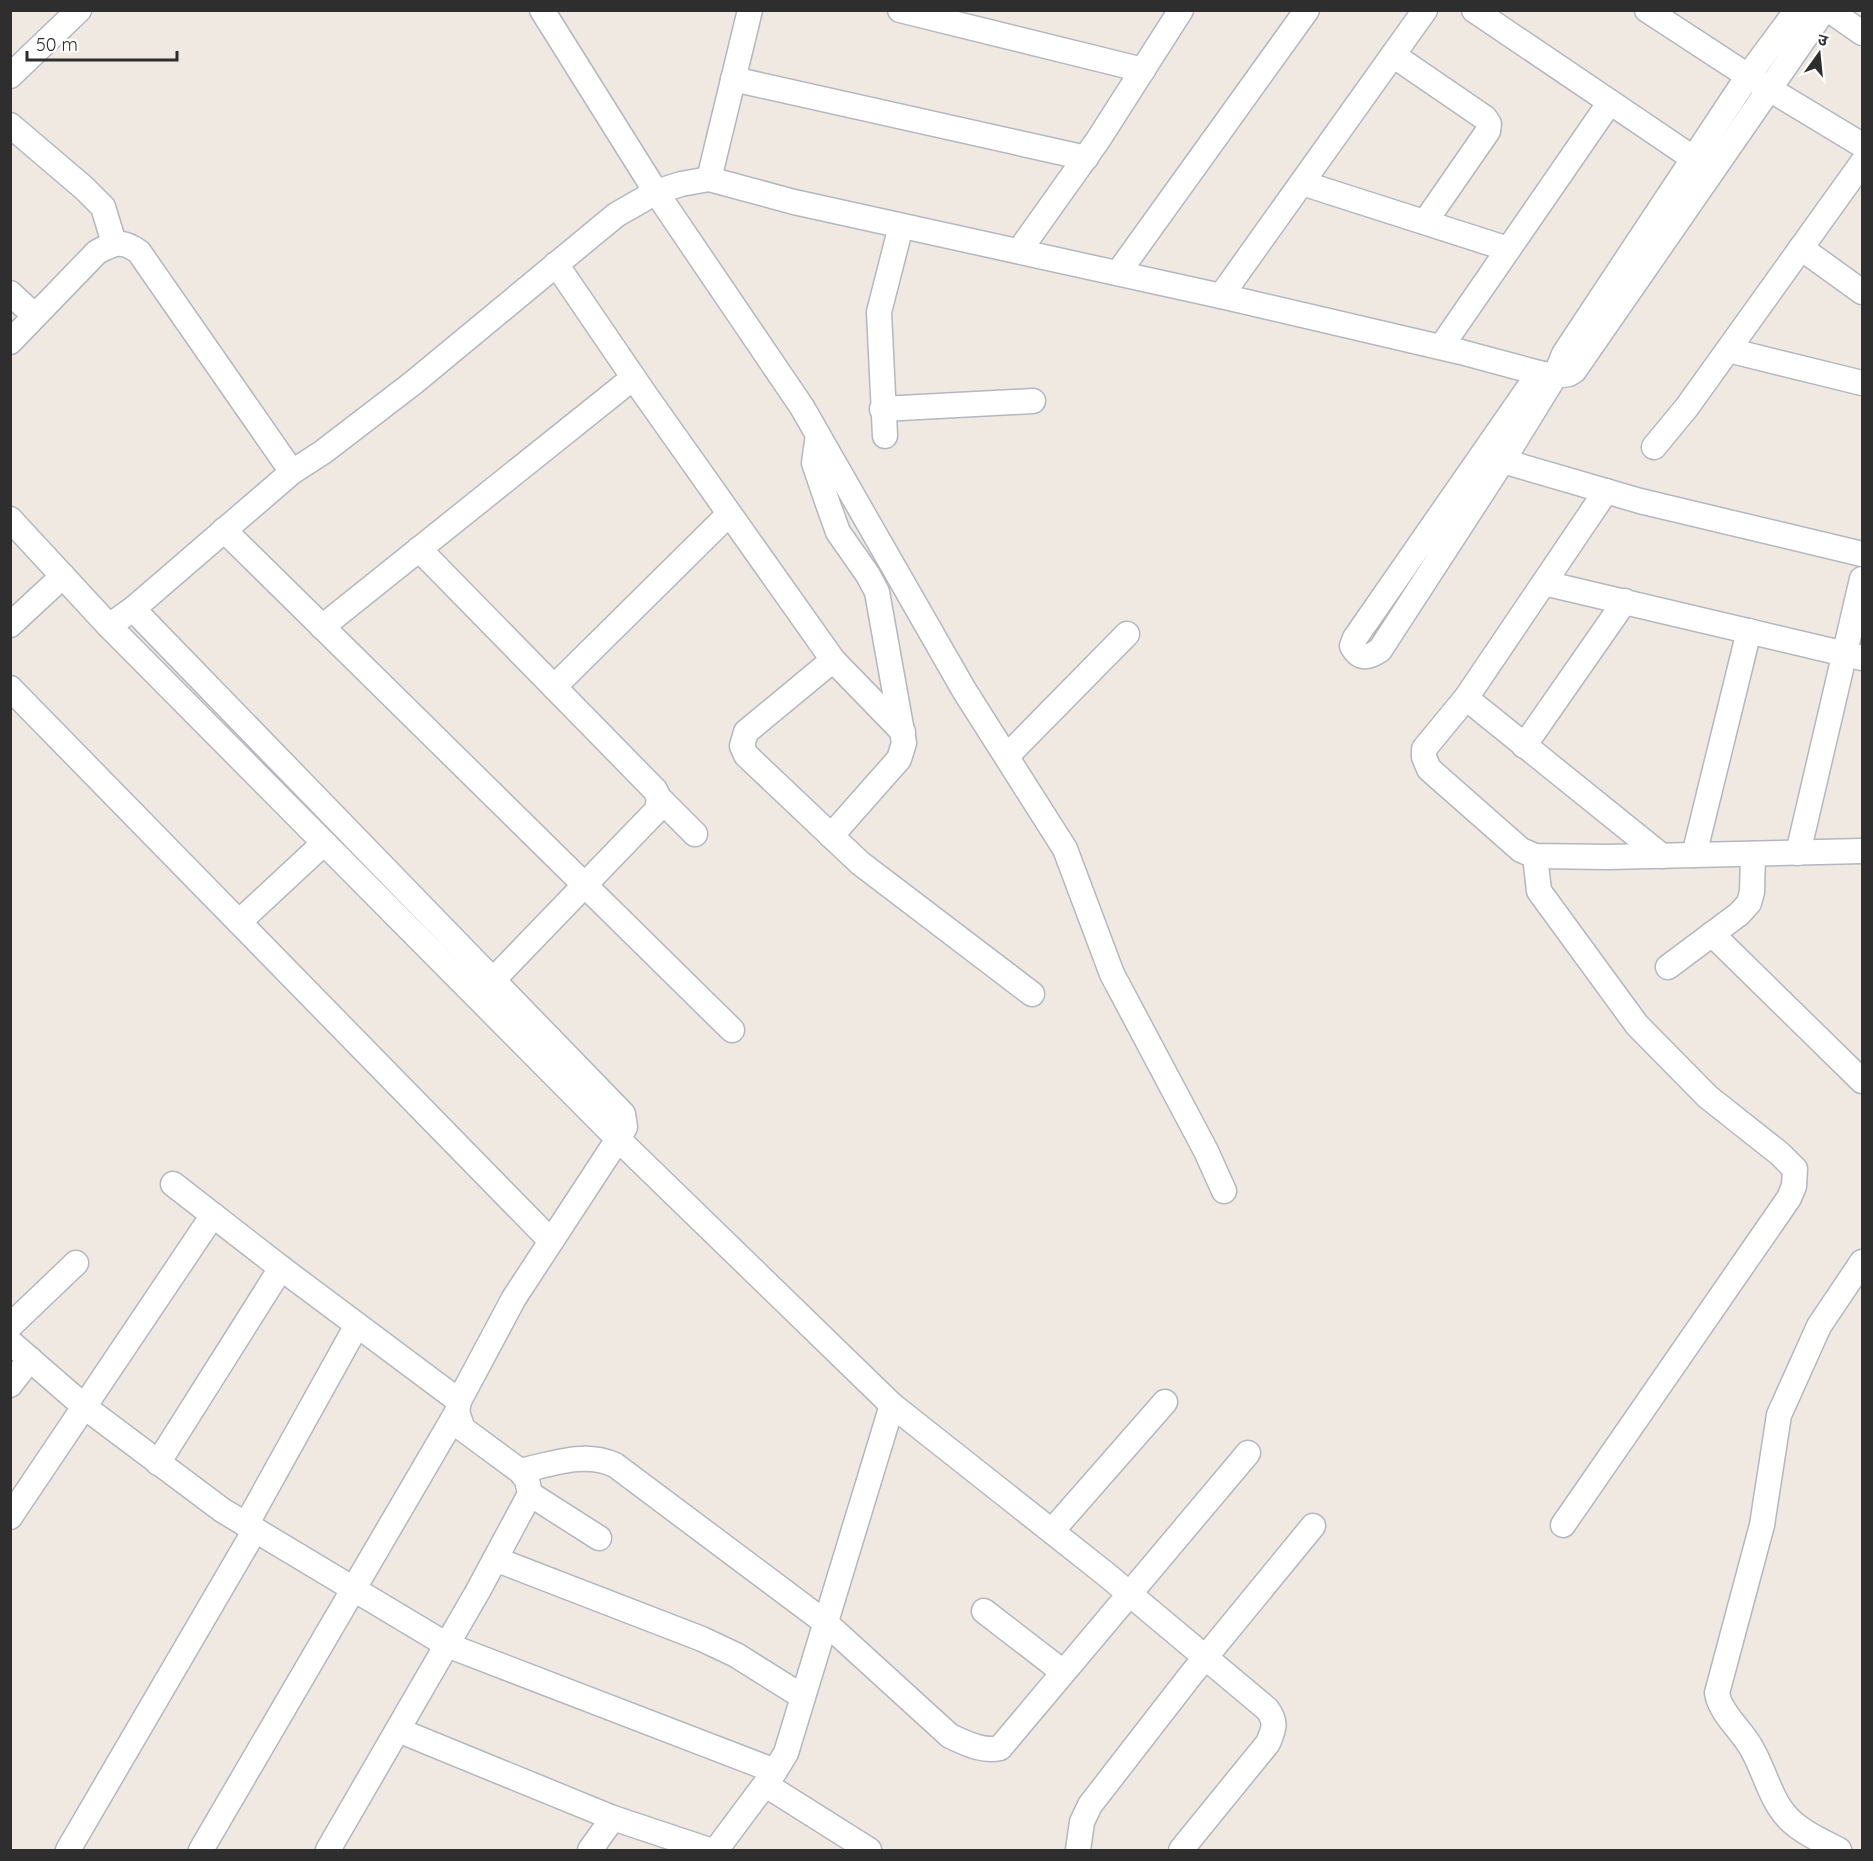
<svg xmlns="http://www.w3.org/2000/svg" width="1873" height="1861" font-family="Quicksand,'Noto Sans Devanagari',sans-serif">
<style>
.lines{fill:none;stroke-linecap:round;stroke-linejoin:round}
.minor-casing{stroke:#b4b7c1;stroke-width:27}
.minor{stroke:#fff;stroke-width:24}
</style>
<rect width="100%" height="100%" fill="#efe9e1"/>
<g class="lines">
<g class="minor-casing">
<g id="minor">
<path d="M542 10 656 192 802 407 964 690 1065 849 1112 974 1206 1151 1224 1191"/>
<path d="M900 10 1143 70"/>
<path d="M1474 10 1706 167"/>
<path d="M1647 10 1748 76 1862 145"/>
<path d="M1829 10 1862 33"/>
<path d="M1393 55 1485 118 1489 124 1488 131 1425 222"/>
<path d="M10 76 79 10"/>
<path d="M733 79 1086 158"/>
<path d="M10 125 84 188 103 207 114 243"/>
<path d="M709 179 750 10"/>
<path d="M1302 183 1508 249"/>
<path d="M1801 248 1862 292"/>
<path d="M1019 251 1098 140 1181 10"/>
<path d="M556 264 644 393 833 660 903 732"/>
<path d="M1118 273 1307 10"/>
<path d="M10 293 35 316"/>
<path d="M1221 296 1425 10"/>
<path d="M10 342 97 252C114 243 122 239 139 252L292 472"/>
<path d="M1441 347 1610 102"/>
<path d="M1728 350 1862 383"/>
<path d="M1539 373 1355 638 1352 646C1360 660 1368 658 1380 650L1502 462 1555 376 1564 354 1748 76 1797 10"/>
<path d="M882 409 1033 401"/>
<path d="M818 435 814 463 829 507 838 532 868 575 877 592 904 743 899 759 831 836"/>
<path d="M885 436 879 312 901 226"/>
<path d="M1654 447 1687 407 1862 163"/>
<path d="M1489 457 1640 501 1862 554"/>
<path d="M1606 491 1466 698 1424 749V757L1429 769 1521 850 1535 856 1608 857 1862 851"/>
<path d="M10 519 109 626 133 609 292 472 323 452 413 383 616 215 656 192 681 184 709 179 794 202 1221 296 1461 352 1539 373 1555 376 1569 374 1574 371 1824 10"/>
<path d="M224 530 732 1030"/>
<path d="M419 549 655 790 659 798 657 810 494 979"/>
<path d="M1544 583 1862 658"/>
<path d="M133 609 623 1114 625 1127 618 1139 514 1298 459 1401 457 1412 463 1429 520 1471 527 1480 530 1494 478 1591 328 1850"/>
<path d="M10 625 63 576"/>
<path d="M109 626 618 1139 892 1405 1107 1575 1267 1709C1277 1722 1274 1729 1268 1743L1181 1850"/>
<path d="M322 627 633 378"/>
<path d="M833 660 746 732 742 746 746 755 860 863 1032 994"/>
<path d="M554 687 729 514"/>
<path d="M10 688 551 1241"/>
<path d="M1466 698 1662 856"/>
<path d="M1524 746 1625 601"/>
<path d="M1007 756 1127 634"/>
<path d="M659 798 695 834"/>
<path d="M1798 853 1862 579"/>
<path d="M1694 855 1749 631"/>
<path d="M1535 856 1539 891 1637 1025 1708 1097 1780 1154 1795 1169 1794 1186 1789 1198 1563 1525"/>
<path d="M239 922 324 843"/>
<path d="M1712 934 1862 1081"/>
<path d="M1668 967 1739 914 1749 903 1752 892 1753 854"/>
<path d="M173 1184 281 1268 459 1401"/>
<path d="M10 1326 76 1263"/>
<path d="M10 1342 86 1408 222 1510 447 1645 775 1771"/>
<path d="M10 1385 30 1359"/>
<path d="M158 1463 281 1268"/>
<path d="M520 1471C552 1464 584 1451 615 1465L826 1623 950 1736C966 1743 982 1752 1000 1748L1248 1453"/>
<path d="M530 1494 599 1538"/>
<path d="M10 1517 213 1215"/>
<path d="M246 1525 357 1325"/>
<path d="M1052 1531 1165 1402"/>
<path d="M495 1559 702 1639 736 1655 803 1697"/>
<path d="M984 1611 1063 1672"/>
<path d="M398 1730 613 1818 709 1850"/>
<path d="M766 1785 869 1850"/>
<path d="M68 1850 255 1530"/>
<path d="M201 1850 457 1412"/>
<path d="M590 1850 613 1818"/>
<path d="M716 1850 775 1771 786 1753 892 1405"/>
<path d="M1078 1850 1082 1822 1090 1805 1190 1676 1313 1526"/>
<path d="M1839 1850C1822 1841 1801 1832 1788 1818 1769 1798 1764 1767 1749 1744 1739 1728 1720 1712 1717 1693L1762 1525 1779 1415 1819 1326 1862 1262"/>
</g>
</g>
<use href="#minor" class="minor"/>
</g>
<rect width="1873" height="1861" fill="none" stroke="#2e2e2e" stroke-width="24"/>
<g transform="translate(1819 54) rotate(15)" stroke="#ffffff" stroke-width="4.5" paint-order="stroke">
<path d="M0-4.5L10 22L0 15L-10 22Z" fill="#2e2e2e"/>
<text y="-9" font-size="16" font-weight="bold" text-anchor="middle" fill="#2e2e2e">उ</text>
</g>
<path d="M27 51v9h150v-9" fill="none" stroke="#2e2e2e" stroke-width="3"/>
<text x="36" y="51" font-size="18" fill="#2e2e2e" stroke="#ffffff" stroke-width="4.5" paint-order="stroke">50 m</text>
</svg>
